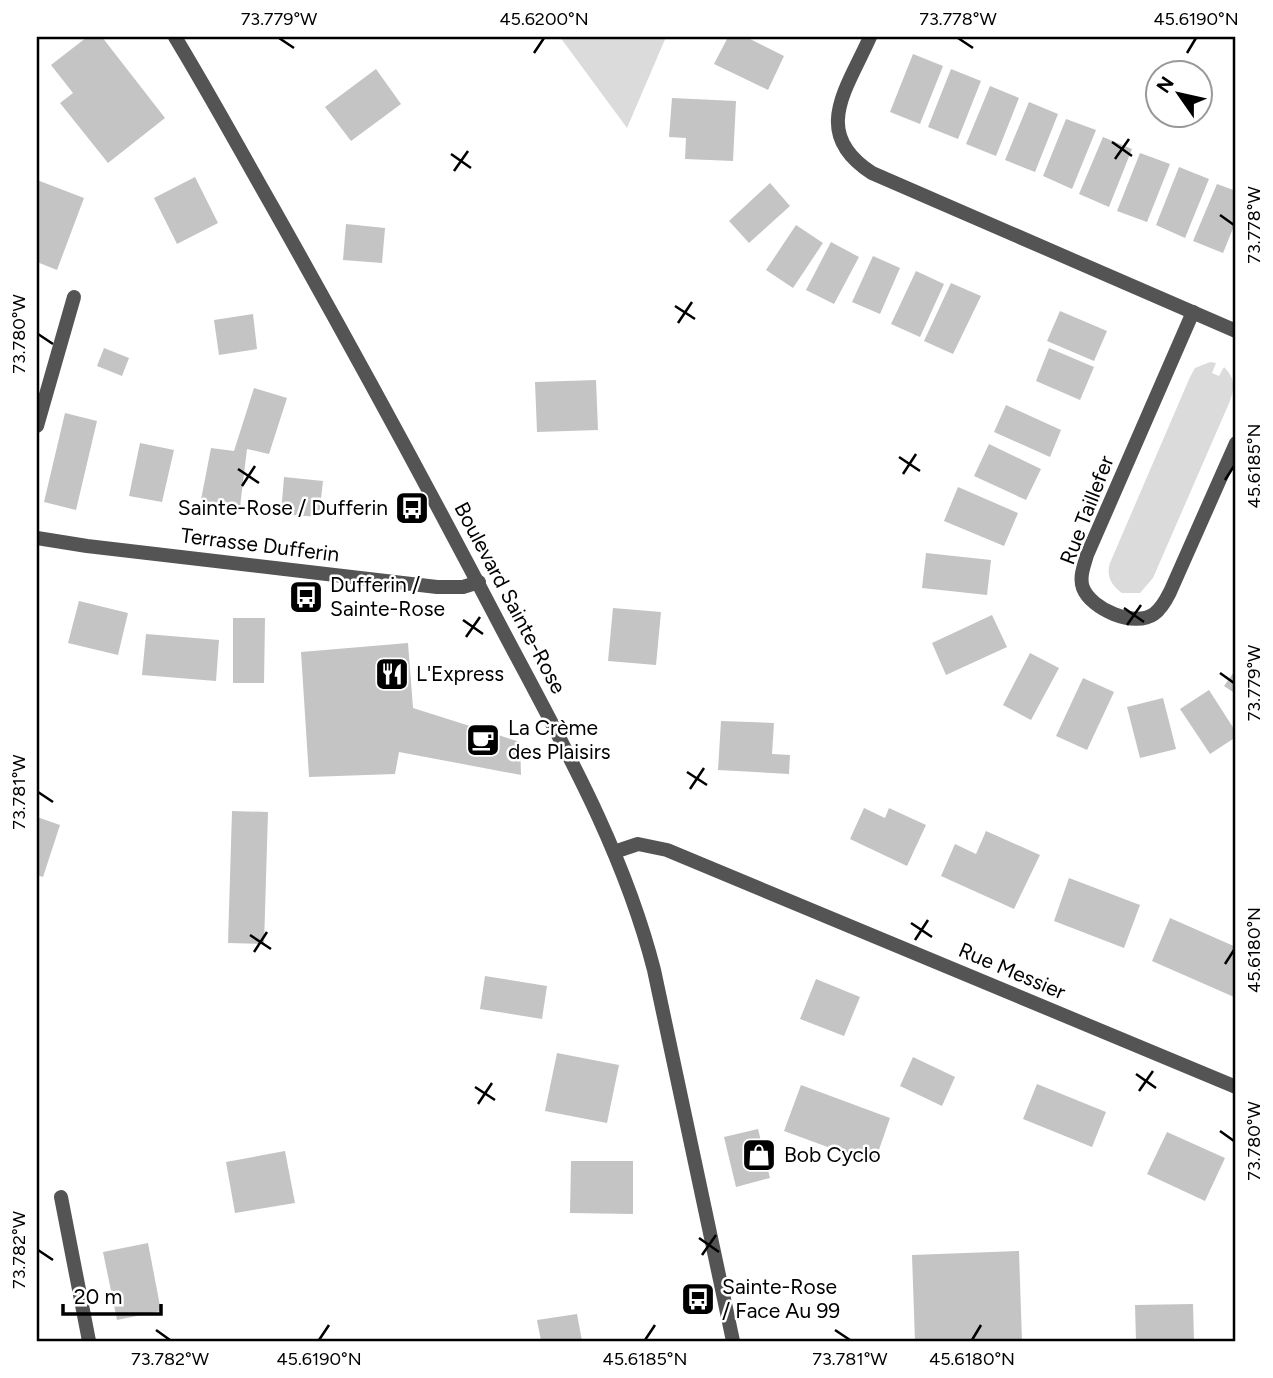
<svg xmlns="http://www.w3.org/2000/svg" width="1273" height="1378" font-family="Figtree,sans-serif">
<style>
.green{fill:#dbdbdb}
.building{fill:#c4c4c4}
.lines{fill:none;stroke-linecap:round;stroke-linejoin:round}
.minor{stroke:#545454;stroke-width:14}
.tertiary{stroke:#545454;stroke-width:14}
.ticks{fill:none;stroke:#000;stroke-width:2.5}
.labels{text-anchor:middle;stroke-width:5;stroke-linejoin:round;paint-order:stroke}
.poi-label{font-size:21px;fill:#000;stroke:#fff;text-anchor:start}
.street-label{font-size:21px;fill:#000;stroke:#fff}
.neatline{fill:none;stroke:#000;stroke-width:2.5}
.ticks-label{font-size:18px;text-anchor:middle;fill:#000}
</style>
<rect width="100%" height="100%" fill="#fff"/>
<g class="green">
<path d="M560 37H666L627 128Z"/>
<path d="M1210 362 1216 363 1212 373 1219 376 1224 367C1235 378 1235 387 1230 401L1153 578 1140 593H1122C1111 585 1106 576 1110 563L1190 377 1195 368Z"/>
</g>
<g class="building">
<path d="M87 37H102L165 118 108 163 60 103 73 93 51 65Z"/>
<path d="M728 37H746L784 56 768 90 714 64Z"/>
<path d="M913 54 943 66 920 124 890 112Z"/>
<path d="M376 69 401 104 351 141 325 107Z"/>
<path d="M951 69 981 81 958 139 928 127Z"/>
<path d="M990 86 1019 98 996 156 966 144Z"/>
<path d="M672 98 736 101 733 161 685 159 686 138 669 137Z"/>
<path d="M1029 102 1058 114 1035 172 1005 160Z"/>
<path d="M1066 119 1096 130 1072 189 1043 176Z"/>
<path d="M1103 137 1132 149 1109 207 1079 194Z"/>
<path d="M1140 153 1170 164 1147 222 1117 211Z"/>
<path d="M1179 167 1209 179 1185 238 1156 225Z"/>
<path d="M195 177 218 223 177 244 154 198Z"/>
<path d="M37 180 84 198 57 270 37 262Z"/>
<path d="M770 183 790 206 749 243 729 221Z"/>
<path d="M1217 184 1236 191V221L1223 253 1193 241Z"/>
<path d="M346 224 385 228 382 263 343 260Z"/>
<path d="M796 225 823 243 793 288 766 270Z"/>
<path d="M831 242 859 257 834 304 806 290Z"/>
<path d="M873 256 900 268 880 314 852 302Z"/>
<path d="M916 271 944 284 920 337 891 324Z"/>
<path d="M951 283 981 296 953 354 924 341Z"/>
<path d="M1060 311 1107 331 1094 361 1047 341Z"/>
<path d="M253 314 257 349 219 355 214 320Z"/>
<path d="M104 348 129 358 122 376 97 366Z"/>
<path d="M1049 348 1094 367 1080 400 1036 381Z"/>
<path d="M596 380 598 430 537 432 535 382Z"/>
<path d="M254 388 287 398 269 454 247 449 240 507 200 505 211 448 234 451Z"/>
<path d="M1006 405 1061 430 1050 457 994 432Z"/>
<path d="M65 413 97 421 76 510 44 502Z"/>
<path d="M140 443 174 450 162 502 129 496Z"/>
<path d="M989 444 1041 469 1026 500 974 476Z"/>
<path d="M284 477 323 481 319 517 281 514Z"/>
<path d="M958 487 1018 513 1004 546 944 521Z"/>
<path d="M926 553 991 560 987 595 922 588Z"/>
<path d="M79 601 128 613 118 655 68 643Z"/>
<path d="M613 608 661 612 656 665 608 661Z"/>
<path d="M992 615 1007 647 946 675 932 643Z"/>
<path d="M233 618H265L264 683H233Z"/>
<path d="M146 634 219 640 216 681 142 675Z"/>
<path d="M408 643 413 708 520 742 521 775 399 752 395 774 309 777 301 652Z"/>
<path d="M1030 653 1059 668 1031 720 1003 705Z"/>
<path d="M1236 669V694L1224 686Z"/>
<path d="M1083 678 1114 692 1087 750 1056 736Z"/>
<path d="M1209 690 1236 732V737L1210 754 1180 709Z"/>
<path d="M1163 698 1176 749 1140 758 1127 707Z"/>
<path d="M721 721 774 723 772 754 790 755 789 774 718 770Z"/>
<path d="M864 808 885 818 889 808 926 825 907 866 850 839Z"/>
<path d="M232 811 268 812 264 944 228 943Z"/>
<path d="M37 817 60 825 43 877 37 875Z"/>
<path d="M986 831 1040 855 1014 909 941 876 955 844 976 854Z"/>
<path d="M1069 878 1140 905 1124 948 1054 921Z"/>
<path d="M1170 918 1236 947V992L1234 997 1152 961Z"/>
<path d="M485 976 547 986 542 1019 480 1009Z"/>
<path d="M816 979 860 997 844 1036 800 1019Z"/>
<path d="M557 1053 619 1065 607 1123 545 1111Z"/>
<path d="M913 1057 955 1077 942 1106 900 1086Z"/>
<path d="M1037 1084 1106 1112 1092 1147 1023 1119Z"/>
<path d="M801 1085 890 1118 874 1164 784 1131Z"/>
<path d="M758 1129 770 1178 736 1187 724 1137Z"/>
<path d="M1167 1132 1225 1158 1205 1201 1147 1174Z"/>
<path d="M285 1151 295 1203 235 1213 226 1162Z"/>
<path d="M571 1161H633V1214L570 1213Z"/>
<path d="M148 1243 161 1311 117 1320 103 1252Z"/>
<path d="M1019 1251 1022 1341H915L912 1255Z"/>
<path d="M1193 1304 1194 1341H1136L1135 1305Z"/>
<path d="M577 1314 582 1341H541L537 1320Z"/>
</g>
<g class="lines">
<g class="minor">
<path d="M870 37C847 89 810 133 872 173L1236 331"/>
<path d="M1193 312 1087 555C1084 566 1079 577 1083 588 1091 609 1134 628 1154 614 1161 609 1166 600 1170 592L1236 443"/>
<path d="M37 426 74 297"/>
<path d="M614 852 638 844 667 850 1236 1087"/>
<path d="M61 1197 89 1341"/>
</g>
<g class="tertiary">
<path d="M175 37C209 93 240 150 272 206 351 346 428 487 502 629 560 739 623 848 654 970L733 1341"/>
<path d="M37 538 87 546 437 587H463L479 582"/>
</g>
</g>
<path class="ticks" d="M279 38 294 48M958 38 973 48M534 53 544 38M1187 53 1196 38M1112 142 1132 156M451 154 471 168M1115 159 1129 139M454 171 468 151M1220 215 1234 225M675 306 695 319M678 323 692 302M38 334 53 344M899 457 920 471M238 469 259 483M903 474 916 454M1225 480 1234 466M242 486 255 466M1124 608 1144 622M463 620 483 634M1127 625 1141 605M466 637 480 617M1220 673 1234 683M687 772 707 785M690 789 704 768M38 792 53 802M911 923 932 937M250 935 271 949M915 940 928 920M254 952 267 932M1225 964 1234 950M1136 1074 1156 1088M475 1087 495 1100M1139 1091 1153 1071M478 1104 492 1083M1220 1131 1234 1141M699 1238 719 1252M38 1250 53 1260M702 1255 716 1235M156 1330 170 1340M835 1330 850 1340M319 1340 329 1325M645 1340 655 1325M972 1340 981 1325"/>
<defs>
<g id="bus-square" transform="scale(1.75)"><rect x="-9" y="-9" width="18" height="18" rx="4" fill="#000" stroke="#fff"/><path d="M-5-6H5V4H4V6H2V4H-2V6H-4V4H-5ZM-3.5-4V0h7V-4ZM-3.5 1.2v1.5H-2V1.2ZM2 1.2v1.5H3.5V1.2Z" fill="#fff"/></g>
<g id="restaurant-square" transform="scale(1.75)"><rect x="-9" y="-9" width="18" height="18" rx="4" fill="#000" stroke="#fff"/><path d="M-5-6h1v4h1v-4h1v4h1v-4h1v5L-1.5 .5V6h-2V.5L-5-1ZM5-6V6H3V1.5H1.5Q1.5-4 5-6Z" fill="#fff"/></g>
<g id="cafe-square" transform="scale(1.75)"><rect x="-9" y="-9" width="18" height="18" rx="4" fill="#000" stroke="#fff"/><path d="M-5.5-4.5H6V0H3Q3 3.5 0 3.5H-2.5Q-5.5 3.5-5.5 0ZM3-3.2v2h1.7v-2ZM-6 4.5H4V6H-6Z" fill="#fff"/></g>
<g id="shop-square" transform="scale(1.75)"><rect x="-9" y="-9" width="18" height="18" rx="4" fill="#000" stroke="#fff"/><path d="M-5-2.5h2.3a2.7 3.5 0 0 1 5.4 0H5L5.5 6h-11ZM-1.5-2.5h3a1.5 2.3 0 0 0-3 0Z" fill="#fff"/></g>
</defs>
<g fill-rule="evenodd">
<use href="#bus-square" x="412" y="508"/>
<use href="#bus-square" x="306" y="597"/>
<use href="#restaurant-square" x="392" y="674"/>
<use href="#cafe-square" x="483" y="740"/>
<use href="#shop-square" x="759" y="1155"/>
<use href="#bus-square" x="698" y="1299"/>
</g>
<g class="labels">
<g class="poi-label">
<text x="388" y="515" text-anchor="end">Sainte-Rose / Dufferin</text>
<text x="330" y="592">Dufferin /<tspan x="330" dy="24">Sainte-Rose</tspan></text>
<text x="416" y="681">L'Express</text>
<text x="508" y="735">La Crème<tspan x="508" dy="24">des Plaisirs</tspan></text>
<text x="784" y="1162">Bob Cyclo</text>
<text x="722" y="1294">Sainte-Rose<tspan x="722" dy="24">/ Face Au 99</tspan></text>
</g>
<g class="street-label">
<text transform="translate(1087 510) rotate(-69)" y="7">Rue Taillefer</text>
<text transform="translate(260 545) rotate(7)" y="7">Terrasse Dufferin</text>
<text transform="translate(510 598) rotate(62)" y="7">Boulevard Sainte-Rose</text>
<text transform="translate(1012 971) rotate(23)" y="7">Rue Messier</text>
</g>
</g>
<rect width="1273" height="1378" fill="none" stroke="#ffffff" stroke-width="77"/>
<g transform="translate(1179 94) rotate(304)"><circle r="33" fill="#ffffff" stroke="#999999" stroke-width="2"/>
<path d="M0-5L12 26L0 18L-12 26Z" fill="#000000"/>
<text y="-10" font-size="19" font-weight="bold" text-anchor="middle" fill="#000000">N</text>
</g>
<path d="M63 1304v10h98v-10" fill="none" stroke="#000000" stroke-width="3.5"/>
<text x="74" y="1304" font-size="21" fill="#000000" stroke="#ffffff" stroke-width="5" paint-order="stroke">20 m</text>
<rect x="38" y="38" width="1196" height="1302" class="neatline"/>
<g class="ticks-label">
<text x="279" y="25">73.779°W</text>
<text x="544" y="25">45.6200°N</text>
<text x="958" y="25">73.778°W</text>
<text x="1196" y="25">45.6190°N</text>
<text transform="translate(1254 225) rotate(-90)" y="6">73.778°W</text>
<text transform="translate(19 334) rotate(-90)" y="6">73.780°W</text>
<text transform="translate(1254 466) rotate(-90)" y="6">45.6185°N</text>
<text transform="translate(1254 683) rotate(-90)" y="6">73.779°W</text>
<text transform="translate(19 792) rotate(-90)" y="6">73.781°W</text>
<text transform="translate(1254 950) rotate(-90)" y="6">45.6180°N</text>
<text transform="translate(1254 1141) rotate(-90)" y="6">73.780°W</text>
<text transform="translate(19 1250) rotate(-90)" y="6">73.782°W</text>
<text x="170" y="1365">73.782°W</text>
<text x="319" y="1365">45.6190°N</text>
<text x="645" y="1365">45.6185°N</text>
<text x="850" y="1365">73.781°W</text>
<text x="972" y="1365">45.6180°N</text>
</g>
</svg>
